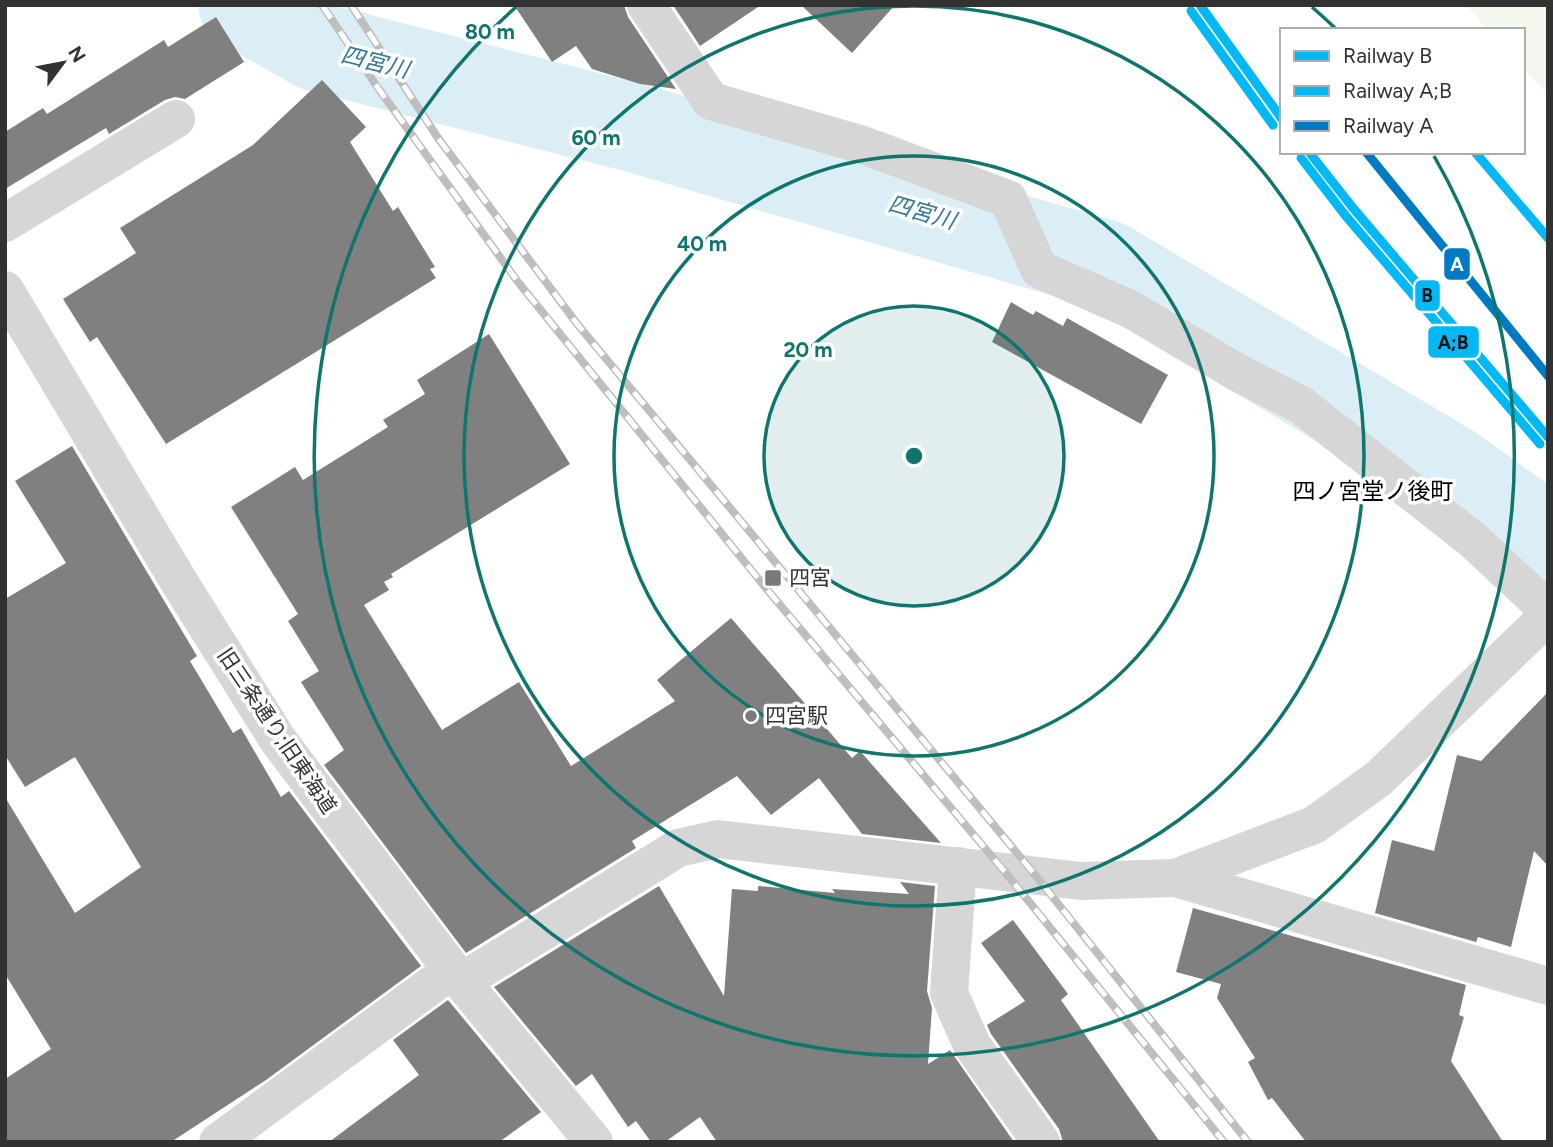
<svg xmlns="http://www.w3.org/2000/svg" width="1553" height="1147" font-family="Figtree,'Noto Sans JP',sans-serif">
<style>
.green{fill:#f3f7ee}
.lines{fill:none;stroke-linecap:round;stroke-linejoin:round}
.river{stroke:#dbeef5;stroke-width:89}
.building{fill:#808080}
.minor{stroke:#d6d6d6;stroke-width:38}
.rail-casing{stroke:#bebebe;stroke-width:8}
.rail{stroke:#fff;stroke-width:5;stroke-dasharray:16;stroke-linecap:butt}
.rail-1-casing{stroke:#fff;stroke-width:14}
.rail-2-casing{stroke:#fff;stroke-width:14}
.rail-3-casing{stroke:#fff;stroke-width:14}
.rail-1{stroke:#02b8f5;stroke-width:9}
.rail-2{stroke:#02b8f5;stroke-width:9}
.rail-3{stroke:#007ac2;stroke-width:9}
.ring{fill:none;stroke:#0f766e;stroke-width:3.5}
.poi-dot{fill:#7a7a7a;stroke:#fff;stroke-width:2.5}
.labels{text-anchor:middle;stroke-width:7;stroke-linejoin:round;paint-order:stroke}
.poi-label{font-size:21px;fill:#323232;stroke:#fff;text-anchor:start}
.street-label{font-size:21px;fill:#323232;stroke:#fff}
.water-label{font-size:23px;font-style:italic;fill:#347a97;stroke:#fff}
.neighbourhood-label{font-size:23px;fill:#000;stroke:#fff}
.centre{fill:#0f766e;stroke:#fff;stroke-width:3.5}
.ring-label{font-size:21px;text-anchor:middle;font-weight:bold;fill:#0f766e;stroke:#fff;stroke-width:7;stroke-linejoin:round;paint-order:stroke}
.line-badge{stroke:#fff;stroke-width:2.5}
.badge-label{font-size:19px;text-anchor:middle;font-weight:bold;fill:#fff}
.pale-badge-label{font-size:19px;text-anchor:middle;font-weight:bold;fill:#111}
</style>
<rect width="100%" height="100%" fill="#fff"/>
<path class="green" d="M1466 5H1548V94L1523 68V30H1488Z"/>
<g class="lines">
<path class="river" d="M243 5 317 47 635 128 1107 265 1452 470 1548 539"/>
</g>
<g class="building">
<path d="M514 5H624L628 17 676 89 640 84 592 69 576 46 552 62Z"/>
<path d="M673 5H761L700 46Z"/>
<path d="M801 5H895L852 53Z"/>
<path d="M216 17 244 62 185 99 175 97 165 100 109 134 106 128 5 189V132L43 108 47 114 164 40 168 47Z"/>
<path d="M322 80 366 127 350 142 393 211 398 207 435 267 430 269 436 278 166 444 97 337 90 342 63 299 136 253 120 228 253 145Z"/>
<path d="M1011 302 1033 315 1036 311 1063 326 1067 318 1168 375 1141 424 992 342Z"/>
<path d="M489 334 570 464 391 574 393 577 384 582 389 590 364 605 442 730 519 682 571 766 675 701 657 680 731 618 852 758 860 751 941 843 862 834 819 778 771 815 737 776 632 841 636 848 466 953 324 765 344 750 301 682 319 671 288 621 298 614 231 507 295 467 303 480 388 427 383 420 425 394 417 380Z"/>
<path d="M72 446 197 656 190 661 233 733 241 728 281 797 289 791 421 966 266 1080 171 1142H5V1079L51 1049 5 974V797L75 913 141 867 75 757 25 787 5 755V599L66 563 15 481Z"/>
<path d="M1548 692V866L1534 851 1511 947 1478 937 1476 942 1375 913 1392 840 1434 851 1457 755 1481 761Z"/>
<path d="M900 882 935 886 927 991 932 1008 928 1064 950 1050 1014 1142H717L700 1117 665 1142H651L636 1121 628 1127 592 1074 576 1086 494 987 659 886 724 996 732 889 758 891V886L835 893 832 889 909 894Z"/>
<path d="M1193 908 1466 985 1459 1015 1464 1017 1451 1061 1503 1142H1306L1272 1098 1268 1100 1248 1062 1255 1058 1217 998 1221 984 1176 972Z"/>
<path d="M1013 920 1068 994 1061 1000 1160 1142H1063L1059 1129 991 1034 987 1025 1025 1001 981 943Z"/>
<path d="M448 1000 541 1112 499 1142H329L419 1075 393 1040Z"/>
</g>
<g class="lines">
<g class="minor">
<path d="M646 5 711 101 863 145 1008 199 1039 269 1130 309 1235 371 1301 405 1473 540 1548 610"/>
<path d="M5 223 176 119"/>
<path d="M5 290 181 585 278 740 452 970 594 1142"/>
<path d="M958 866 949 993 972 1045 1041 1142"/>
<path d="M1175 878 1548 986"/>
<path d="M461 982 678 848 718 839 1081 881 1175 878 1314 825 1378 779 1548 616"/>
<path d="M218 1142 452 970"/>
</g>
<g class="rail-casing">
<g id="rail">
<path d="M322 5 378 88 518 282 765 587 1005 872 1224 1142"/>
<path d="M351 5 438 138 578 325 1036 876 1248 1142"/>
</g>
</g>
<use href="#rail" class="rail"/>
<g class="rail-1-casing">
<g id="rail-1">
<path d="M1200 5 1282 119"/>
<path d="M1309 152 1353 208 1548 437"/>
<path d="M1475 152 1548 238"/>
</g>
</g>
<g class="rail-2-casing">
<g id="rail-2">
<path d="M1191 11 1273 125"/>
<path d="M1301 158 1345 215 1540 444"/>
</g>
</g>
<g class="rail-3-casing">
<path id="rail-3" d="M1366 152 1548 376"/>
</g>
<use href="#rail-1" class="rail-1"/>
<use href="#rail-2" class="rail-2"/>
<use href="#rail-3" class="rail-3"/>
</g>
<circle cx="914" cy="456" r="150" fill="#0f766e" fill-opacity=".12"/>
<g class="ring">
<circle cx="914" cy="456" r="150"/>
<circle cx="914" cy="456" r="300"/>
<circle cx="914" cy="456" r="450"/>
<path d="M1312 7A600 600 0 0 1 1335 28M1434 156A600 600 0 1 1 516 7"/>
</g>
<g class="poi-dot">
<rect x="764" y="569" width="18" height="18" rx="3.5"/>
<circle cx="751" cy="716" r="7"/>
</g>
<g class="labels">
<g class="poi-label">
<text x="789" y="585">四宮</text>
<text x="765" y="723">四宮駅</text>
</g>
<g class="street-label">
<text transform="translate(277 731) rotate(56)" y="7">旧三条通り;旧東海道</text>
</g>
<g class="water-label">
<text transform="translate(375 62) rotate(14)" y="8">四宮川</text>
<text transform="translate(922 212) rotate(16)" y="8">四宮川</text>
</g>
<g class="neighbourhood-label">
<text x="1373" y="499">四ノ宮堂ノ後町</text>
</g>
</g>
<circle cx="914" cy="456" r="10" class="centre"/>
<g class="ring-label">
<text x="490" y="39">80 m</text>
<text x="596" y="145">60 m</text>
<text x="702" y="251">40 m</text>
<text x="808" y="357">20 m</text>
</g>
<g class="line-badge">
<rect x="1443" y="247" width="28" height="34" rx="7" fill="#007ac2"/>
<rect x="1414" y="279" width="27" height="33" rx="7" fill="#02b8f5"/>
<rect x="1427" y="325" width="53" height="34" rx="7" fill="#02b8f5"/>
</g>
<g class="badge-label">
<text x="1457" y="271">A</text>
</g>
<g class="pale-badge-label">
<text x="1427" y="302">B</text>
<text x="1453" y="349">A;B</text>
</g>
<rect width="1553" height="1147" fill="none" stroke="#323232" stroke-width="14"/>
<rect x="1280" y="28" width="245" height="126" fill="#ffffff" stroke="#adadad" stroke-width="2"/>
<rect x="1294" y="51" width="35" height="10" fill="#02b8f5" stroke="#adadad" stroke-width="2"/>
<text x="1343" y="63" font-size="21" fill="#323232">Railway B</text>
<rect x="1294" y="86" width="35" height="10" fill="#02b8f5" stroke="#adadad" stroke-width="2"/>
<text x="1343" y="98" font-size="21" fill="#323232">Railway A;B</text>
<rect x="1294" y="121" width="35" height="10" fill="#007ac2" stroke="#adadad" stroke-width="2"/>
<text x="1343" y="133" font-size="21" fill="#323232">Railway A</text>
<g transform="translate(63 63) rotate(58)" stroke="#ffffff" stroke-width="5" paint-order="stroke">
<path d="M0-5L12 26L0 18L-12 26Z" fill="#323232"/>
<text y="-10" font-size="19" font-weight="bold" text-anchor="middle" fill="#323232">N</text>
</g>
</svg>
